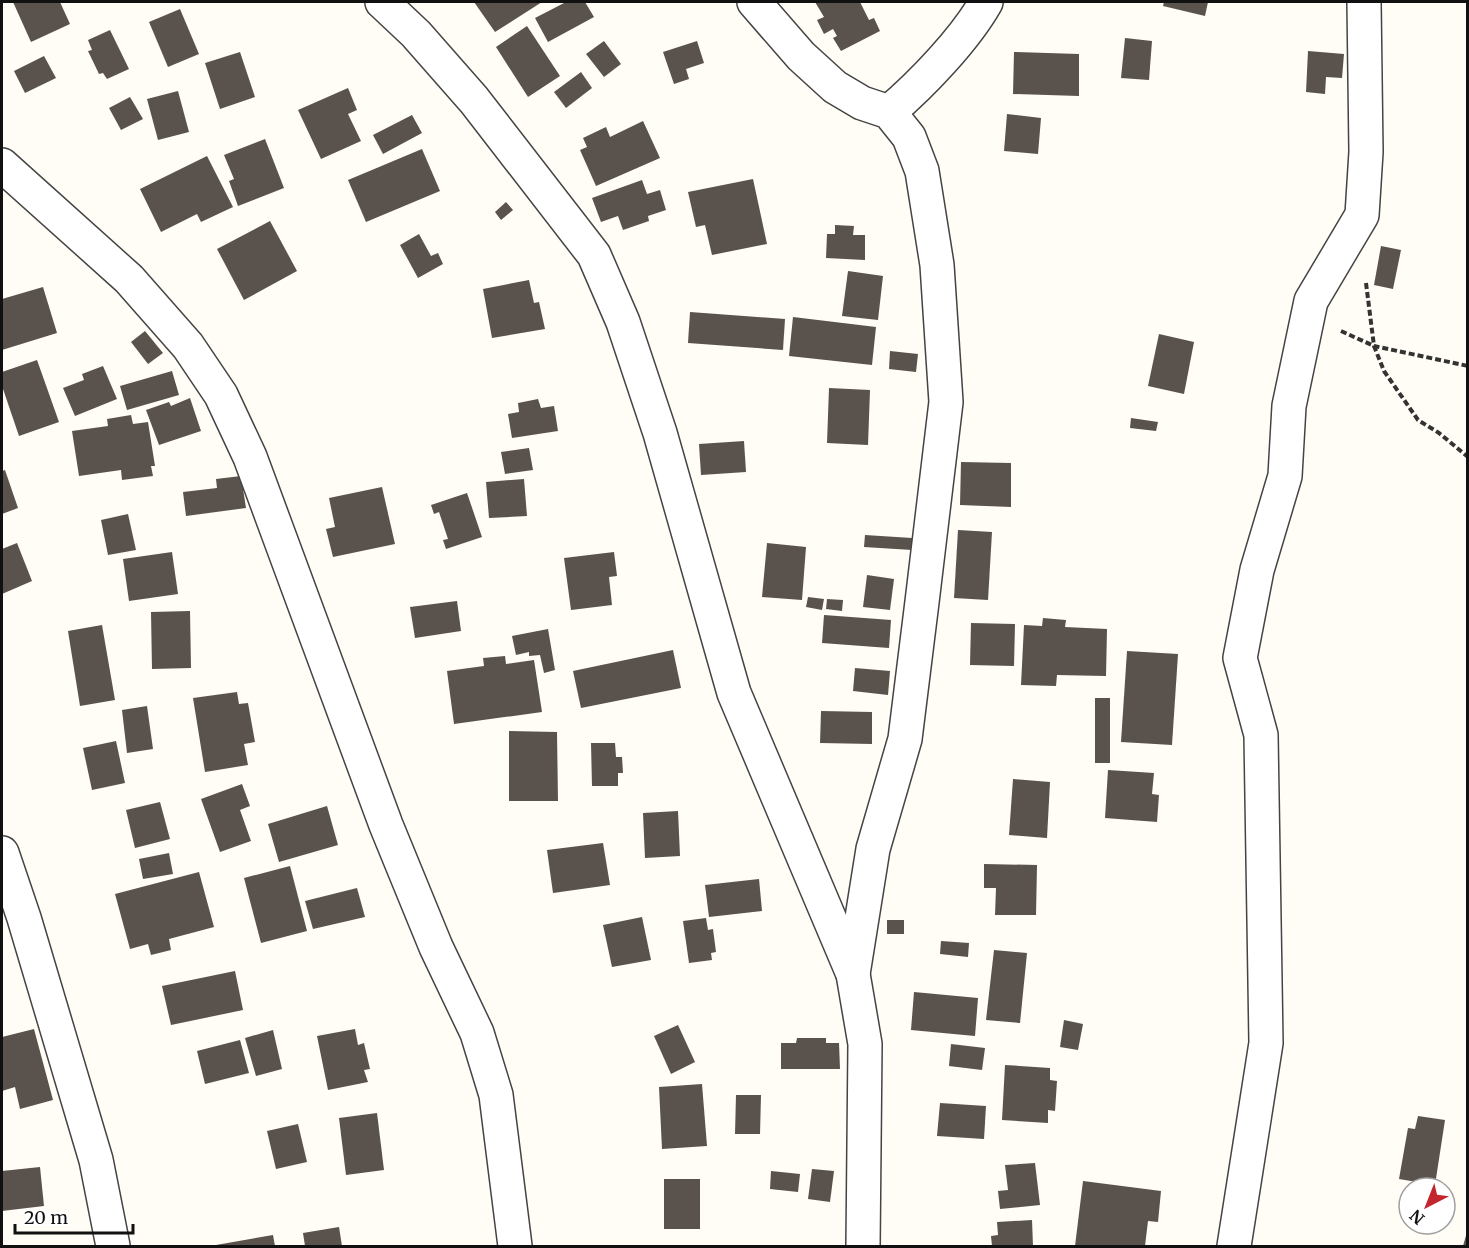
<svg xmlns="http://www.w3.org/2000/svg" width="1469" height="1248" font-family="Merriweather,serif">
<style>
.building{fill:#5a524d}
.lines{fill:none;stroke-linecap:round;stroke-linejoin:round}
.minor-casing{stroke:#444;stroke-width:36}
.path{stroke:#333;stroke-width:4;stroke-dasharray:6 3;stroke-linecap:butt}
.minor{stroke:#fff;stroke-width:33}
</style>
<rect width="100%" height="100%" fill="#fffdf5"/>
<g class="building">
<path d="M13 2H60L70 24 31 42Z"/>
<path d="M474 2H542L495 32Z"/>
<path d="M566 2H585L594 17 548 42 535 18Z"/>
<path d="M815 2H860L869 20 874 18 880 31 841 51 833 38 837 36 833 29 824 34 817 20 824 17Z"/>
<path d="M1164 2H1208L1205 16 1163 6Z"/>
<path d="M180 9 199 54 168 67 149 22Z"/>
<path d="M527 26 560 76 528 97 496 47Z"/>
<path d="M110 30 129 69 107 79 103 73 99 74 88 51 92 50 88 40Z"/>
<path d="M1125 38 1152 41 1149 80 1121 78Z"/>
<path d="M604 41 621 64 604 77 586 54Z"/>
<path d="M697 41 704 63 686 69 689 79 674 84 663 52Z"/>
<path d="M1308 51 1344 54 1342 78 1326 77 1325 94 1306 92Z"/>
<path d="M240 52 255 97 220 109 205 63Z"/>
<path d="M1014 52 1079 54V96L1013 94Z"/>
<path d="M44 56 56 78 25 93 14 71Z"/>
<path d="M581 72 592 88 566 108 554 92Z"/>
<path d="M348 88 357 110 348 114 361 141 321 159 298 110Z"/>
<path d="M178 91 189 132 158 140 147 99Z"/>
<path d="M130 97 143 119 121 130 109 108Z"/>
<path d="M1007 114 1041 118 1038 154 1004 151Z"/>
<path d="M412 115 422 133 383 154 373 135Z"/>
<path d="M643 121 660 158 596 186 580 150 587 147 583 138 606 127 610 137Z"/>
<path d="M265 139 284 188 238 206 229 181 234 179 224 155Z"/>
<path d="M422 149 440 191 366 222 348 180Z"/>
<path d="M207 156 233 207 201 222 197 214 161 232 140 189Z"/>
<path d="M753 179 767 244 712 255 705 225 696 227 688 192Z"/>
<path d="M642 180 647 194 660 190 666 210 648 216 649 221 623 230 618 216 601 222 592 198Z"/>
<path d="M506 202 513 210 501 220 495 212Z"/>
<path d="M270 221 297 271 244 300 217 249Z"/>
<path d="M835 225 854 226 853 235H865V260L826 258 827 234H835Z"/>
<path d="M419 234 431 256 438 253 443 264 418 278 400 245Z"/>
<path d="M1381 246 1401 250 1393 289 1374 285Z"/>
<path d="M848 271 883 276 878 320 842 316Z"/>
<path d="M529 280 534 303 539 302 545 329 492 338 483 289Z"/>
<path d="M43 287 57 333 2 350V299Z"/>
<path d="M690 312 785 319 783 350 688 343Z"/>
<path d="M793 317 876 327 872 365 789 356Z"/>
<path d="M145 331 163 353 148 364 131 342Z"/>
<path d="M1159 334 1194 342 1184 394 1148 386Z"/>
<path d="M890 351 918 354 916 372 889 369Z"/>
<path d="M37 360 59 422 19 436 2 386V372Z"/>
<path d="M103 366 117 399 75 416 63 388 84 380 82 374Z"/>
<path d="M172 371 179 395 127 410 120 386Z"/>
<path d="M829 388 870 390 868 445 827 443Z"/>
<path d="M190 398 201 431 159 445 146 410 169 402 171 406Z"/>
<path d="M538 399 541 408 554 406 558 431 512 438 508 414 519 412 518 403Z"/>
<path d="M131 415 133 424 148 422 155 466H151L153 476 122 480 121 470 79 476 72 431 108 426 107 419Z"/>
<path d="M1131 418 1158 422 1156 431 1130 428Z"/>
<path d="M744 441 746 472 701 475 699 444Z"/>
<path d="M529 448 533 470 505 474 501 452Z"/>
<path d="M961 462 1011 463V507L960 505Z"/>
<path d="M5 470 18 508 2 514V471Z"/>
<path d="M241 476 246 508 186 516 183 492 217 488 216 479Z"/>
<path d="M524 479 527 516 489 518 486 482Z"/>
<path d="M382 487 395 544 333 557 326 529 335 527 329 498Z"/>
<path d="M467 493 482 537 446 549 443 540 448 539 439 512 434 514 431 505Z"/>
<path d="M128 514 136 550 108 555 101 520Z"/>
<path d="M958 530 992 532 988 600 954 598Z"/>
<path d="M865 535 912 538V550L864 547Z"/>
<path d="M17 543 32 581 2 594V549Z"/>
<path d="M767 543 806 547 802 600 762 597Z"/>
<path d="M172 552 178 594 129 601 123 559Z"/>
<path d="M614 552 617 576 609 577 612 605 571 610 564 558Z"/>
<path d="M867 575 894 579 890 610 863 607Z"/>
<path d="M808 597 824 599 822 610 806 607Z"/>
<path d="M827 599 843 600 842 611 826 609Z"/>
<path d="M457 601 461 631 415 638 410 607Z"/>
<path d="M190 611 191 668 152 669 151 612Z"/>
<path d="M824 615 891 620 889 648 822 643Z"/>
<path d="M1043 618 1066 620 1065 627 1107 629 1106 676 1057 675 1056 686 1021 685 1024 625 1042 626Z"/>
<path d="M971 623 1015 624 1014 666 970 665Z"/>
<path d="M102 625 115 700 80 706 68 631Z"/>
<path d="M548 629 555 670 544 673 540 655 529 656V652L516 655 512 636Z"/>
<path d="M673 650 681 688 581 708 573 671Z"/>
<path d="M1127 651 1178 654 1172 745 1121 742Z"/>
<path d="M505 656 506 664 534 660 542 712 454 724 447 671 484 666 483 658Z"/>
<path d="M855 668 890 671 888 695 853 691Z"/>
<path d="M237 692 239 704 248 703 255 742 244 744 248 765 205 772 193 698Z"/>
<rect x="1095" y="698" width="15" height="65"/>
<path d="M147 706 153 749 127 753 122 710Z"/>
<path d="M821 711 872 712V744L820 743Z"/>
<path d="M509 731 557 732 558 801H509Z"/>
<path d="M116 741 125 783 92 790 83 748Z"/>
<path d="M591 743H615L616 757H622L623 773H618V786H592Z"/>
<path d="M1108 770 1154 773 1152 794 1159 795 1157 822 1105 818Z"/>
<path d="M1013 779 1050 782 1047 838 1009 835Z"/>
<path d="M242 784 250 806 240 810 251 841 220 852 201 799Z"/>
<path d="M160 802 170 839 135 848 126 810Z"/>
<path d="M327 806 338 845 279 862 268 824Z"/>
<path d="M678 811 680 856 645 858 643 813Z"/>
<path d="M603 843 610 885 553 893 547 850Z"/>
<path d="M169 853 173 874 143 879 139 859Z"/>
<path d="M984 864 1037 865 1036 915H995L996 888H984Z"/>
<path d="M290 866 307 931 261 943 244 878Z"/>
<path d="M199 872 214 927 169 939 171 950 151 955 148 944 130 949 115 894Z"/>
<path d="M759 879 762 911 709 917 705 885Z"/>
<path d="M357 888 365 917 313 929 305 901Z"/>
<path d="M642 917 651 960 612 967 603 925Z"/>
<path d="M706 918 708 930 713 929 716 952 711 953 712 960 689 963 683 921Z"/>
<rect x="887" y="920" width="17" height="14"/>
<path d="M941 941 969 943 968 957 940 954Z"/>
<path d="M994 950 1027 953 1020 1023 986 1020Z"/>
<path d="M235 971 243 1010 171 1025 162 986Z"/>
<path d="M914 992 978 998 975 1036 911 1030Z"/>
<path d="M1064 1020 1083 1024 1078 1050 1060 1047Z"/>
<path d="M678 1025 695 1062 671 1074 654 1036Z"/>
<path d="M34 1029 53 1100 20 1109 15 1087 2 1091V1037Z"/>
<path d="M355 1029 358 1045 364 1043 370 1069 364 1070 368 1082 328 1090 317 1036Z"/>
<path d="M273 1030 282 1069 256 1076 245 1038Z"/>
<path d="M797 1038H826V1043H839L840 1069H781V1043H796Z"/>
<path d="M240 1040 249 1073 205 1084 197 1051Z"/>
<path d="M951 1044 985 1048 982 1070 949 1066Z"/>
<path d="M1005 1065 1050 1068V1080L1057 1081 1055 1111 1048 1110V1123L1002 1120Z"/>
<path d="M702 1084 707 1146 662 1149 659 1087Z"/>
<path d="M736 1095H761L760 1134H735Z"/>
<path d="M940 1103 986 1106 984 1139 937 1136Z"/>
<path d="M377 1113 384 1170 346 1175 339 1118Z"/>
<path d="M1418 1116 1445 1120 1435 1185 1399 1179 1408 1128 1415 1129Z"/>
<path d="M298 1124 307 1162 276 1169 267 1131Z"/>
<path d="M1035 1163 1040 1205 1000 1209 998 1191 1008 1190 1005 1165Z"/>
<path d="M40 1167 44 1206 2 1211V1171Z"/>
<path d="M812 1169 834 1171 830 1202 808 1199Z"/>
<path d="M771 1171 800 1174 798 1192 770 1189Z"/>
<rect x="664" y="1179" width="36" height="50"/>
<path d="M1083 1181 1161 1191 1158 1222 1148 1221 1145 1246H1075Z"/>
<path d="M1032 1220 1033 1246H992L991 1236 998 1235 997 1222Z"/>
<path d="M339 1227 342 1246H305L303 1233Z"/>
<path d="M1468 1232V1246H1463L1467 1232Z"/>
<path d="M273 1235 275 1246H216V1245Z"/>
</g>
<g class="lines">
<g class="minor-casing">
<g id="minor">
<path d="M382 2 416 34 474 100 594 255 623 322 660 433 734 693 853 974 865 1044 863 1246"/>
<path d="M754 2 801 56 835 87 862 103 889 112 909 137 922 171 937 265 946 402 922 602 905 739 873 849 853 974"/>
<path d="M889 112C922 84 965 39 986 2"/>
<path d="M2 165 129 279 188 346 221 395 250 457 386 825 436 947 477 1033 496 1095 515 1246"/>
<path d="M2 853 24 918 96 1160 113 1246"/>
<path d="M1234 1246 1266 1043 1261 735 1240 658 1257 570 1285 476 1289 406 1311 301 1362 215 1366 152 1364 2"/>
</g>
</g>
<g class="path">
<path d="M1366 283 1374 346 1468 366"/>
<path d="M1341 331 1374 346 1384 371 1418 420 1439 433 1468 457"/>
</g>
<use href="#minor" class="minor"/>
</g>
<rect width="1469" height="1248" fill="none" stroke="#111111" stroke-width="6"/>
<g transform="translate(1427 1206) rotate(222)"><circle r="28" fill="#ffffff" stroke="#a0a0a0" stroke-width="1.5"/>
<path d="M0-4.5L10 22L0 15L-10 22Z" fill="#c4262e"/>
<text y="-9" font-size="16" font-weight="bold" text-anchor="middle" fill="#111111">N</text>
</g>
<path d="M15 1224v9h118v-9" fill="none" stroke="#111111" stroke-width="3"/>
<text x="24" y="1224" font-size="18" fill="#111111" stroke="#ffffff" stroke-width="4.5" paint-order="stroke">20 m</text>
</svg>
